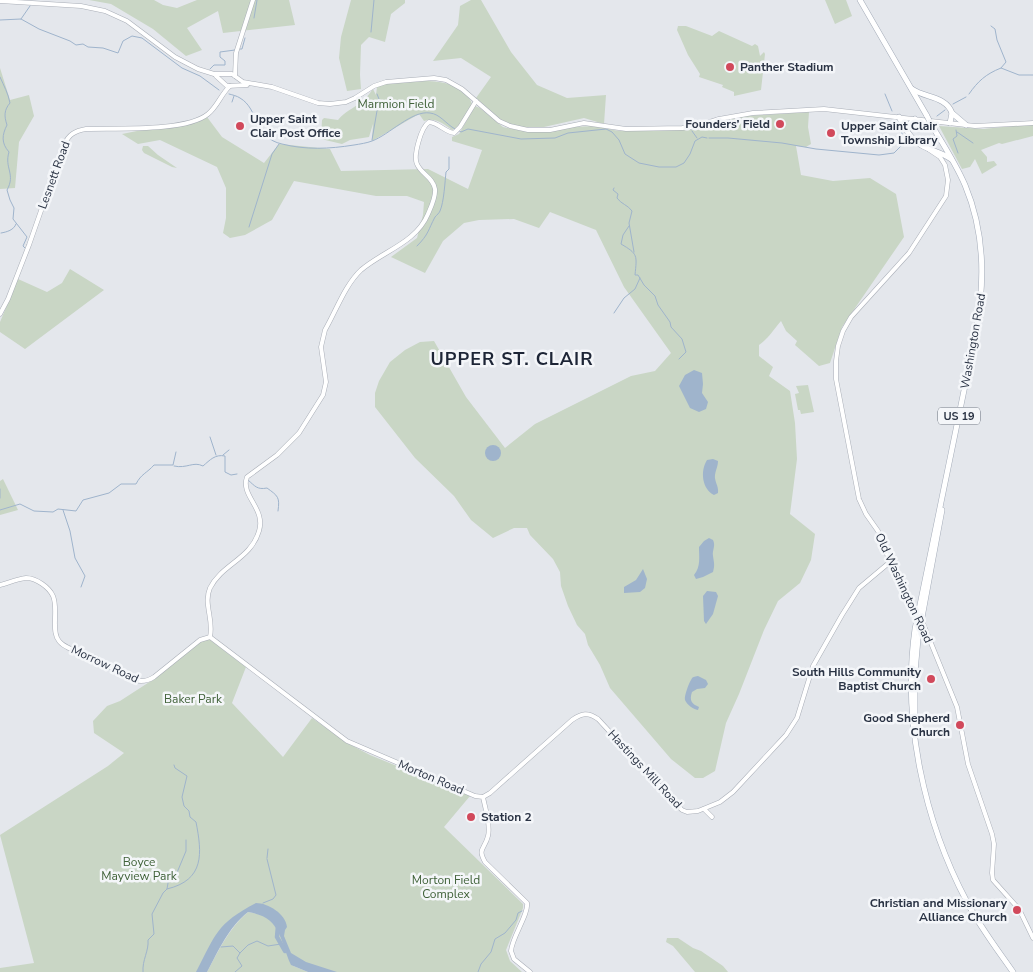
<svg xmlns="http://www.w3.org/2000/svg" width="1033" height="972" font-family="'Nunito Sans',sans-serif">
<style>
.green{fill:#c9d6c5}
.water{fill:#9fb4cc}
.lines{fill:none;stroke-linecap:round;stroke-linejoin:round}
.stream{stroke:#9fb4cc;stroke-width:1}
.river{stroke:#9fb4cc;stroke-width:4.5}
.secondary-casing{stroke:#a9aeb7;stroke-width:5}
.primary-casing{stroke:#a3abb8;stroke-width:6}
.secondary{stroke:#fff;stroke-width:4}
.primary{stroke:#fff;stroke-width:5}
.primary-bridge-casing{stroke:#a3abb8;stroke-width:6;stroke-linecap:butt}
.primary-bridge{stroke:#fff;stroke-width:5}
.poi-dot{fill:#d1495b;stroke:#f4f6f9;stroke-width:2}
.labels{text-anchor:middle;stroke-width:5;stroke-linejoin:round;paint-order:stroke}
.shield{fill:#f4f6f9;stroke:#676e7b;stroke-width:1}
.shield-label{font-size:11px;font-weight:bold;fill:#2b3445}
.poi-label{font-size:12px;font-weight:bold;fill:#2b3445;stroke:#f4f6f9;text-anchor:start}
.park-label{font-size:12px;fill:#3f6138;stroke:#f4f6f9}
.street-label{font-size:12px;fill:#2b3445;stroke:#f4f6f9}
.district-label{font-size:18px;font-weight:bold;letter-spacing:1px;fill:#1d2536;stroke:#f4f6f9}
</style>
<rect width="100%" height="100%" fill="#e4e7ec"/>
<g class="green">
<path d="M89 0H154L163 5 177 8 197 0H289L295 25 223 33 218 11 187 28 202 50 186 56 153 29 111 4Z"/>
<path d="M351 0H405V3L391 14 385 42 369 37 361 45 360 75 361 89 347 91 339 58 341 37Z"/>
<path d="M471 0H481L511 52 537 85 567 98 606 95 604 124 584 118 544 127H521L502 121 476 98 491 77 461 58 433 61 458 25 460 6Z"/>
<path d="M825 0H846L852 16 835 24Z"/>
<path d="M678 26H686L712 36 719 31 752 46 755 44 758 46 760 56 764 52 765 54 761 90 734 96V92L722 87 723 85 699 77 700 74 688 55 677 30Z"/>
<path d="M0 68 10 100 29 95 34 116 19 142 15 188 0 189Z"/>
<path d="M425 81C442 81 466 85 472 104L460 126 452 130C443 124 436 117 424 121L419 114 372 141 373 124 369 137 350 140 342 144 321 139 322 120 324 118 338 120C345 111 353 109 361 102 366 99 369 94 373 89L376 95 377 87 385 84Z"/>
<path d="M475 106 480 108 503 127 523 131 550 132 574 127 593 126 619 131 697 129 719 122 745 116 809 112 808 127 811 144 806 147 796 146 801 175 833 181 870 178 896 194 904 237 842 327 830 363 819 366 795 345 797 341 786 331 781 321C773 330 769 338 759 345V356L773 367 769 376 790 391 795 423 797 459 790 514 815 534 811 560 800 583 778 601 764 630 739 694 726 723 715 771 703 778H695L671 759 610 688 600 665 588 645 585 634 577 625 568 606 561 586 560 572 553 559 530 535 527 528H514L493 538 471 520 454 496 415 458 375 407V393L379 381 390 362 405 350 420 342 434 341 466 397 505 448 535 424 631 376 655 371 671 353 624 287 596 230 550 212 539 228 514 219 479 220 464 223 443 241 425 273 391 257 417 238 423 215 424 202 407 196H376L294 181 272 220 245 235 230 238 223 233 226 218V188L217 167 160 140 138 144 122 134 207 117 222 137 264 163 279 144 330 149 341 171 428 169 468 189 482 150 452 141V137L459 134Z"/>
<path d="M1033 124V136L1002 144 999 143 981 150 987 157V162L994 161 997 165 982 174 975 159 970 167 962 169 939 126 983 129Z"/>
<path d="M143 146H148L158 155 177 168 172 167 144 153 142 150Z"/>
<path d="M70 269 104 290 25 349 0 332V322L18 279 47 292 62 283Z"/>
<path d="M808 385 814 412 801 414 800 410H798L795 394 799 393 796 386Z"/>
<path d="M3 479 18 510 0 515V481Z"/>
<path d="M209 639 246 667 232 703 283 757 312 718 349 744 370 755 470 796 444 827 523 904V908L506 950 510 961 522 972H321L291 965 308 972H207C219 950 229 928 248 912 261 914 272 917 277 930L274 912 247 911 220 934 198 972H0V968L34 963 0 835 108 766 124 753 94 733 93 721 107 706 120 701 154 679 203 640Z"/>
<path d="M667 938H678L693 948 701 951 723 966 728 972H695L673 946 666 942Z"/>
</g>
<g class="water">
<path d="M694 370 702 373 703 384 702 393 708 402 706 409 699 412 690 408 679 386 685 375Z"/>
<circle cx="493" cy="453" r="8"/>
<path d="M713 459 718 461C718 466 716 469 715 475 714 481 719 486 718 493L714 495C702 489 700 471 707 460Z"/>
<path d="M709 538 713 540C716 546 712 550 713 556 714 563 715 565 713 572L703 577 696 579 694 575C701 566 699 558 699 547L704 541Z"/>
<path d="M643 569 647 579 645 588 640 592 624 593V587L636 580Z"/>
<path d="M707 591 716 592 718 596 713 614 706 624 704 621 703 596Z"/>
<path d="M698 676 706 680 708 684 705 688 697 689 692 692C689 701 692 704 699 707L698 710C693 709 687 705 685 700 684 696 689 683 691 680 693 676 694 677 698 676Z"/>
<path d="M256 903C268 903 286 914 287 927L285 930 284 936 291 953 306 962 337 972H308L291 965C279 938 281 917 248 912 228 928 219 950 207 972H196C216 934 216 924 256 903Z"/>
</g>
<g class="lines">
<g class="stream">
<path d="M254 18 257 0"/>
<path d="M21 19 30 6"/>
<path d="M0 20 21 19 39 29 70 41 76 45 83 44 88 47 103 48 118 53 123 41 132 36 142 38 182 68 200 76 219 90"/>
<path d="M991 26 995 29 997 40 1006 62 1001 68"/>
<path d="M371 32 374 0"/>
<path d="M240 49H242L245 38"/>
<path d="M210 69 214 65H225V61L220 57V52L235 50"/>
<path d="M0 77C4 86 8 93 10 103 4 110 4 116 7 125 2 135 1 143 9 152 4 168 16 174 7 190L10 200 14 208 13 219 27 237 23 246 25 248"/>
<path d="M229 94C233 95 237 96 240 98 259 109 254 138 282 144 306 150 329 149 354 145 360 144 367 143 372 141 389 135 412 110 430 113 440 114 446 124 455 129"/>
<path d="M885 94 892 111"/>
<path d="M969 94C978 81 986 74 1001 68L1019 75H1033"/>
<path d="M232 102 234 96"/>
<path d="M953 104 966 97"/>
<path d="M937 116 945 110"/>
<path d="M894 122 902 133 901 146"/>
<path d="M458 130 461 132 468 129 521 139 555 138 568 133 606 129 612 132 619 140 625 154 639 163 659 167H676L684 163 690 154 695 141 702 137 707 138"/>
<path d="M956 130 957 136 953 139 958 153"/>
<path d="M692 131 697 138"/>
<path d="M914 131 921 125"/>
<path d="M957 132 973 143"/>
<path d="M709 138H728L782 143 816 149 879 155 894 153 906 141"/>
<path d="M372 140 379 99 377 94"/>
<path d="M614 188 613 190 618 194 617 198C621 204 628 205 632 211L629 223 634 252"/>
<path d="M629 226 623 235 621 244C638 254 637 255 635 275H638L644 285 655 296 658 305 670 322 671 327 682 339 686 352 679 359"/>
<path d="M249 227 272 154 279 144"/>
<path d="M1 233C7 232 14 230 16 224"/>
<path d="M417 246C429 234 428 230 435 217 436 216 440 212 440 211 444 202 445 181 446 172L449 169V157"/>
<path d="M614 313 624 298 635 289 640 278"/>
<path d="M210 437 216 455"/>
<path d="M223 455 229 450"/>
<path d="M174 466C187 469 193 461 203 466 210 460 215 454 225 456V472L231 475 237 474"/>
<path d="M248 480C255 486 257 490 267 488 278 496 280 497 278 511"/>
<path d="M0 489V498"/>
<path d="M0 510 20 504 34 511 53 512 58 509 76 511 83 500 109 493 121 484H136C141 474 147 473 154 465H173L176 452"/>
<path d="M63 510 70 531 75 558 85 576 81 587"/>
<path d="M267 858 268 849"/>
<path d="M167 889C205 880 202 853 196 822L190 817 189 811 184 806 182 797 187 776 175 768 174 765"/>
<path d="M263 903 273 899 276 895 267 859"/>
<path d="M221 947 233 946 240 953 237 958 242 966 235 972"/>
<path d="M240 953 248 945 257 941 268 946 281 944"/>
<path d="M143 972C142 960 149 951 148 940L154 934 152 914 163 893 167 889 169 877 176 875 186 851V840"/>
<path d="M478 972 481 964 491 952 495 939 505 933 516 920 518 913 522 911"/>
</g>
<path class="river" d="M278 926 277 937 285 951"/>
<g class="secondary-casing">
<g id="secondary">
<path d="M0 1 81 6 105 11 127 21 175 57 198 69 214 74H232L243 82 272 87 318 103 330 104 346 102 355 98 374 86 386 82 434 78 446 80 462 89 499 121 510 126 528 130H550L584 123 626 129 682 128 694 127 719 119 753 113 824 109 975 126 1033 123"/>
<path d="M216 76 227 86 247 85"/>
<path d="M235 76 236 53 253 0"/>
<path d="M0 314 8 299 29 245 64 145C69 134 75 131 86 129 116 128 186 132 208 114 218 106 221 94 230 86"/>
<path d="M0 585C8 583 17 579 26 578 36 578 49 587 53 596 56 603 55 612 55 619 55 626 54 635 59 641 66 650 83 652 94 657 112 665 133 691 154 677L200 640 210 637C214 619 203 604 210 588 222 564 251 559 259 531 266 508 240 496 247 477L277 455 299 433 323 395 326 382 321 347 325 330C336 311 345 285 361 270 383 251 416 243 428 214 431 207 436 197 435 189 433 177 421 174 417 164 413 156 421 127 429 122 439 123 445 132 454 133L460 127 476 101"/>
<path d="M919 615 890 562 878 531 866 514 859 499 836 379V361L838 346 843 331 851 317 909 253 946 196 948 180 945 165 940 157 928 149"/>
<path d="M922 621 957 707 968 764 992 834 994 844 992 873 993 880 1019 909 1033 938"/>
<path d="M210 637 347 741 475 796 483 797C485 808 491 825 488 836 485 849 477 848 485 862L527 903C529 914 512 937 511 951L514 959 530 972"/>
<path d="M483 797 490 793 572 720C582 713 588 712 598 719L682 810 687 812 698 811 720 802 733 792 786 735 797 718 813 666 842 615 859 588 890 562"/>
<path d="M704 809 712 817"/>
</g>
</g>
<g class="primary-casing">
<g id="primary">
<path d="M860 0 927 116"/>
<path d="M912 89C925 98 946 96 952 113L950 123"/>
<path d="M952 113 966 125"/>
<path d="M899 117C904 127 911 140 921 145 931 151 941 152 951 159"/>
<path d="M931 124C943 144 956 164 965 185 985 233 985 281 976 332L915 629C902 720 924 821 967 902 980 927 997 949 1013 972"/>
<path d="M908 129 910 124 915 119"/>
<path d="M915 729V672L918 639 942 510"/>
</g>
</g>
<use href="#secondary" class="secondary"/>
<use href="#primary" class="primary"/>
<g class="primary-bridge-casing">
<path id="primary-bridge" d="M927 116 931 124"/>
</g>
<use href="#primary-bridge" class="primary-bridge"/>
</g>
<g class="poi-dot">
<circle cx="730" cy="67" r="5"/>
<circle cx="780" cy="124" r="5"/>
<circle cx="240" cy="126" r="5"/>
<circle cx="831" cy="133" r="5"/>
<circle cx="931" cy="679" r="5"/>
<circle cx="960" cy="725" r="5"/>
<circle cx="471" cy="817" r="5"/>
<circle cx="1017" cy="910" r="5"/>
</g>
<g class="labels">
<rect class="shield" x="938" y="407.5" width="42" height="17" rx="4"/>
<g class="shield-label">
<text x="959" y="420">US 19</text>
</g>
<g class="poi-label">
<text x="740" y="71">Panther Stadium</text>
<text x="250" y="123">Upper Saint<tspan x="250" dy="14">Clair Post Office</tspan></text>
<text x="770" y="128" text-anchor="end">Founders’ Field</text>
<text x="841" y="130">Upper Saint Clair<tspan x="841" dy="14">Township Library</tspan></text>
<text x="921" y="676" text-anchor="end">South Hills Community<tspan x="921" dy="14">Baptist Church</tspan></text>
<text x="950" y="722" text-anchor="end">Good Shepherd<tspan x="950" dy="14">Church</tspan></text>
<text x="481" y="821">Station 2</text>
<text x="1007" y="907" text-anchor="end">Christian and Missionary<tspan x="1007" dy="14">Alliance Church</tspan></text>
</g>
<g class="park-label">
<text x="396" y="108">Marmion Field</text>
<text x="193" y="703">Baker Park</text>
<text x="139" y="866">Boyce<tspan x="139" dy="14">Mayview Park</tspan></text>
<text x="446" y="884">Morton Field<tspan x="446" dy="14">Complex</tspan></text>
</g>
<g class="street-label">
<text transform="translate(54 175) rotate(-70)" y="4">Lesnett Road</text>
<text transform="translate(973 341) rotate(-80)" y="4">Washington Road</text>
<text transform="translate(904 588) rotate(65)" y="4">Old Washington Road</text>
<text transform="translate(105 664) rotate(25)" y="4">Morrow Road</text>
<text transform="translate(645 769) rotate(47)" y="4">Hastings Mill Road</text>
<text transform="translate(431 777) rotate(23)" y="4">Morton Road</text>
</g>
<g class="district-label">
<text x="512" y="365">UPPER ST. CLAIR</text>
</g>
</g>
</svg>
